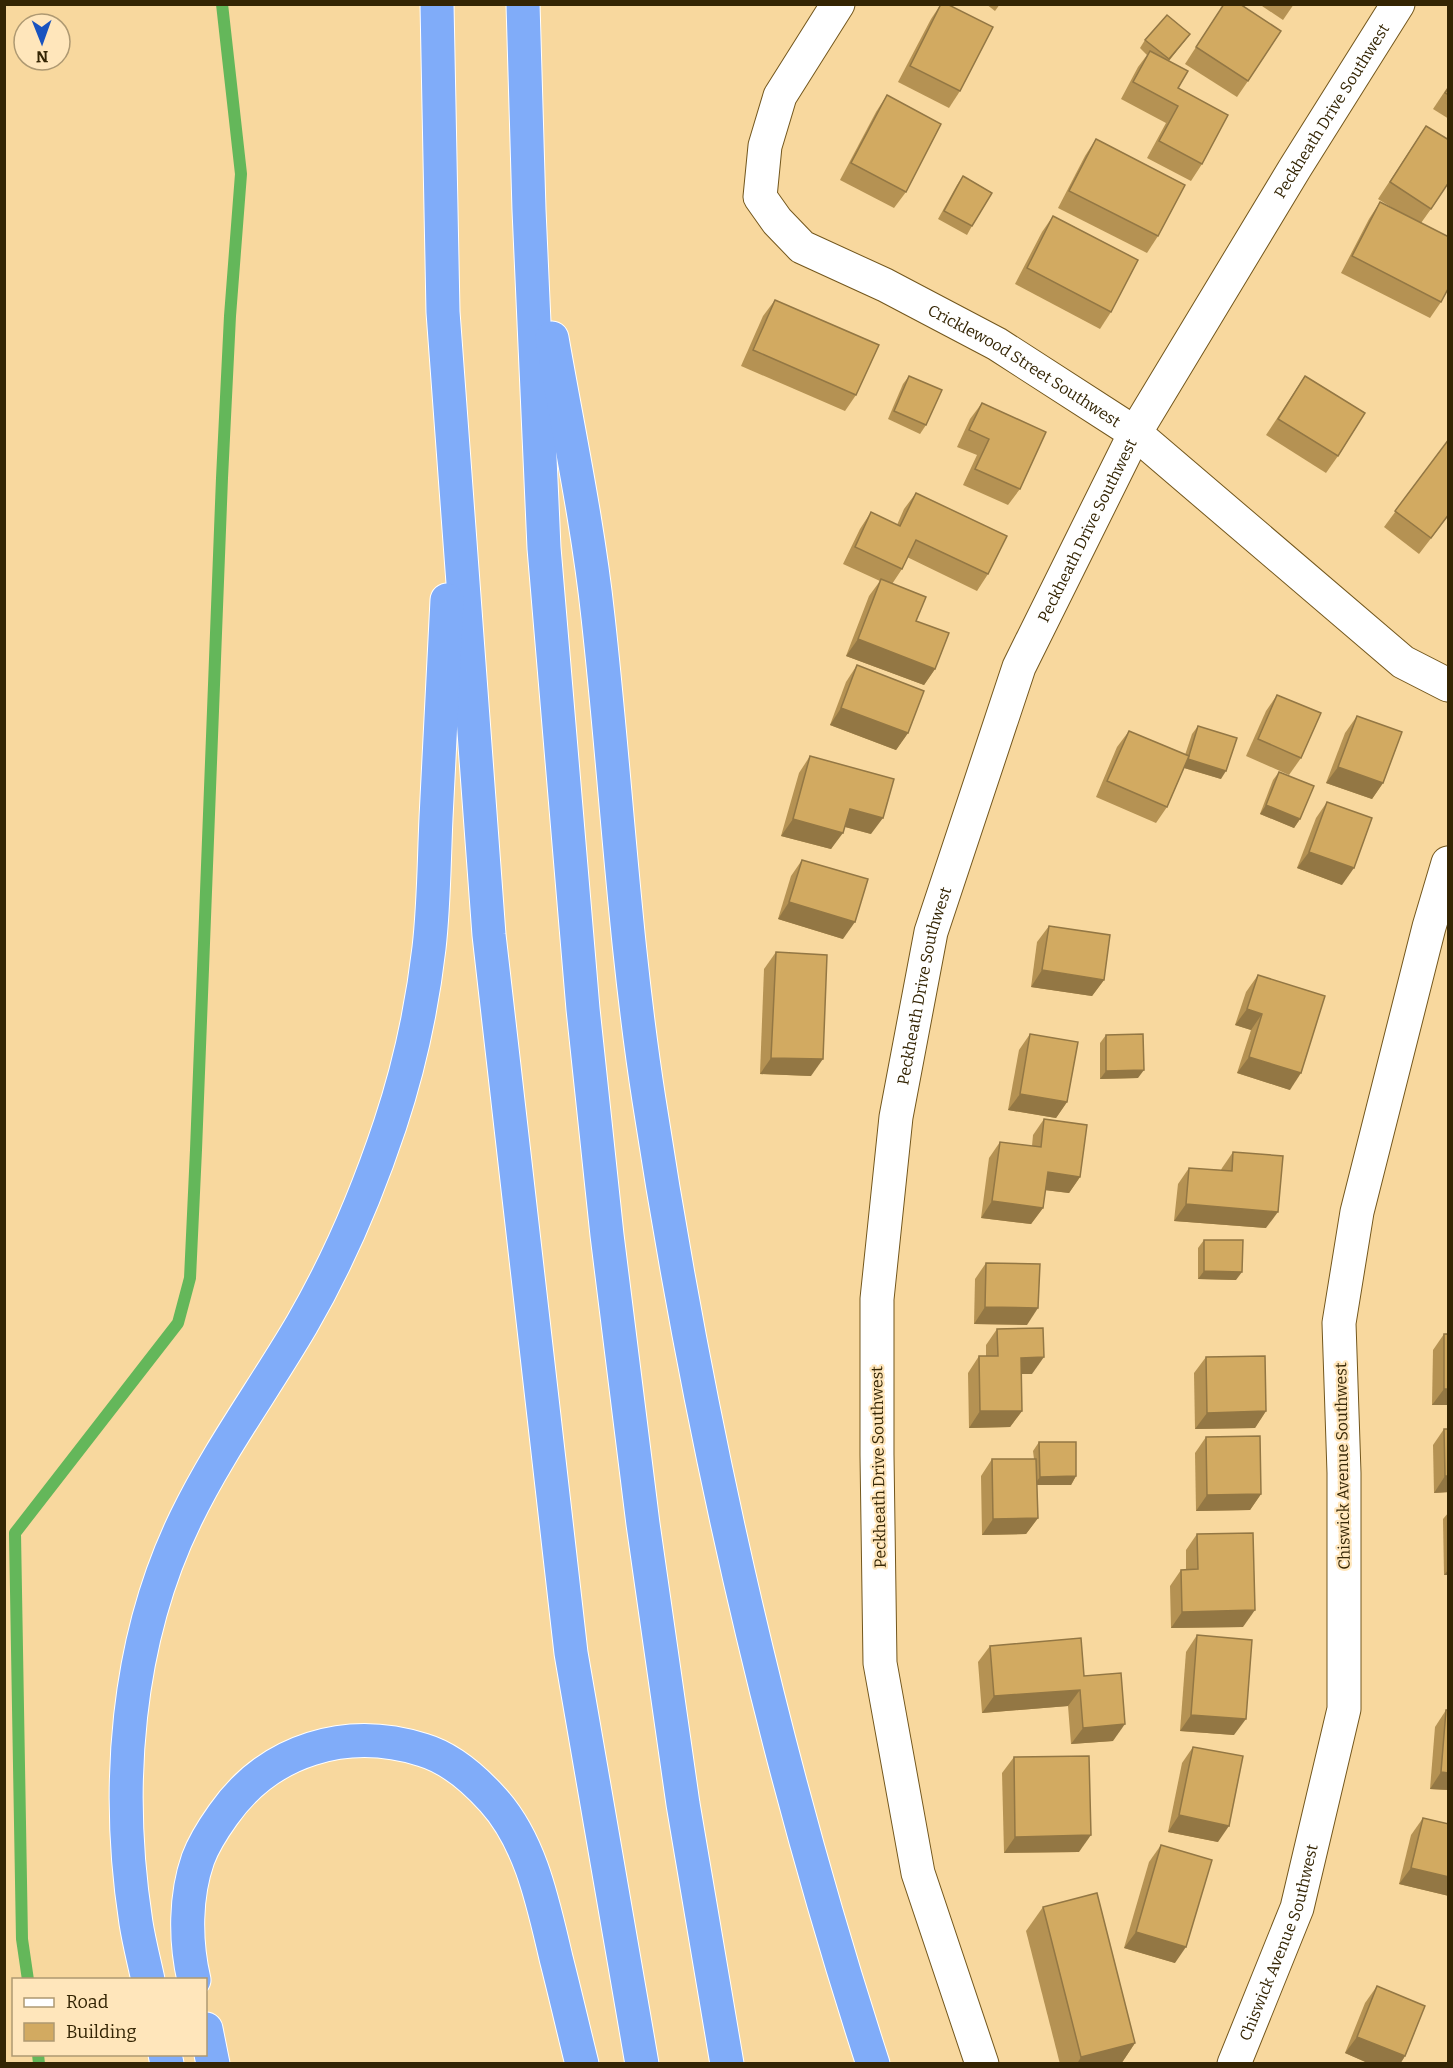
<svg xmlns="http://www.w3.org/2000/svg" width="1453" height="2068" font-family="Bitter,serif">
<style>
.lines{fill:none;stroke-linecap:round;stroke-linejoin:round}
.stream{stroke:#64b75a;stroke-width:12}
.minor-casing{stroke:#73571d;stroke-width:35}
.highway-casing{stroke:#fff;stroke-width:35}
.minor{stroke:#fff;stroke-width:33}
.highway{stroke:#80acf9;stroke-width:33}
.wall{fill:#b59253}
.shaded-wall{fill:#937744}
.building{fill:#d2aa61;stroke:#937744;stroke-width:1.5}
.labels{text-anchor:middle;stroke-width:4.5;stroke-linejoin:round;paint-order:stroke}
.street-label{font-size:16px;fill:#342504;stroke:#ffe6bb}
</style>
<rect width="100%" height="100%" fill="#f8d89e"/>
<g class="lines">
<g class="stream">
<path d="M28 1980 22 1939 15 1533 178 1323 190 1278 196 1150 222 478 230 316 241 174 222 4"/>
<path d="M38 2054 39 2064"/>
</g>
<g class="minor-casing">
<g id="minor">
<path id="s1" d="M838 4 780 96 765 146 760 197 777 221 802 247 885 285 997 344 1135 433 1403 662 1448 685"/>
<path id="s2" d="M982 2064 918 1873 880 1663 877 1455V1299L896 1117 931 932 1019 667 1135 433 1295 168 1398 4"/>
<path id="s3" d="M1234 2064 1297 1908 1344 1709V1473L1339 1323 1357 1212 1429 927 1448 863"/>
</g>
</g>
<g class="highway-casing">
<g id="highway">
<path d="M437 4 443 312 489 935 571 1653 642 2064"/>
<path d="M523 4 529 210 544 548 583 1009 607 1235 643 1524 683 1804 727 2064"/>
<path d="M552 338C568 430 588 523 598 617 616 778 624 940 649 1100 699 1426 771 1750 873 2064"/>
<path d="M148 1980C144 1961 139 1942 136 1923 115 1788 126 1641 186 1518 219 1450 264 1389 302 1324 338 1262 367 1194 390 1125 409 1068 422 1008 429 948 434 905 434 861 436 818 440 745 443 673 447 600"/>
<path d="M194 1980C185 1941 185 1896 198 1859 204 1843 213 1829 223 1815 269 1749 347 1726 423 1750 450 1758 475 1780 493 1800 531 1842 543 1903 556 1958 565 1993 573 2028 582 2064"/>
<path d="M206 2029 213 2064"/>
<path d="M165 2054 167 2064"/>
</g>
</g>
<use href="#minor" class="minor"/>
<use href="#highway" class="highway"/>
</g>
<g class="wall">
<path d="M941 4 960 91 949 108 898 82 931 19Z"/>
<path d="M986 4H1000L995 11Z"/>
<path d="M1224 4 1248 81 1237 97 1185 64Z"/>
<path d="M1259 4H1294L1283 20Z"/>
<path d="M1190 34 1169 61 1202 164 1191 181 1147 158 1166 123 1121 99 1138 67 1147 55 1140 48 1145 40Z"/>
<path d="M1449 85V119L1433 109Z"/>
<path d="M887 95 906 192 894 208 840 180 876 112Z"/>
<path d="M1426 126 1431 209 1421 223 1441 302 1430 318 1341 273 1369 219 1380 202 1394 209 1378 199Z"/>
<path d="M1096 139 1158 236 1147 253 1058 208 1085 156Z"/>
<path d="M963 176 972 226 967 235 938 219 957 185Z"/>
<path d="M1053 216 1111 312 1100 329 1015 284 1042 232Z"/>
<path d="M775 300 856 395 845 411 741 366 763 316Z"/>
<path d="M909 376 926 425 920 434 888 419 903 384Z"/>
<path d="M1305 376 1338 456 1326 473 1266 435Z"/>
<path d="M982 403 1020 489 1008 505 963 485 977 455 957 447 970 419Z"/>
<path d="M1449 439V515L1419 554 1384 527Z"/>
<path d="M916 493 988 574 977 591 907 557 902 569 892 584 916 621 935 669 924 685 846 656 869 596 880 581 843 564 860 529 871 512 897 525 904 509Z"/>
<path d="M857 665 908 733 896 750 830 725 846 682Z"/>
<path d="M1277 695 1301 758 1289 775 1246 756 1266 711Z"/>
<path d="M1357 716 1383 783 1372 799 1326 783 1345 733Z"/>
<path d="M1198 726 1221 779 1184 768 1167 807 1156 823 1096 797 1117 747 1129 731 1185 755 1192 734Z"/>
<path d="M810 756 871 834 845 827 831 849 781 836 799 773Z"/>
<path d="M1279 772 1300 819 1294 828 1260 814 1273 780Z"/>
<path d="M1327 802 1342 885 1297 868 1316 818Z"/>
<path d="M802 860 843 939 778 919 791 876Z"/>
<path d="M1049 926 1104 980 1092 996 1031 987 1037 942Z"/>
<path d="M776 952 811 1076 760 1074 764 969Z"/>
<path d="M1258 975 1290 1090 1237 1073 1251 1030 1235 1025 1246 992Z"/>
<path d="M1030 1034 1067 1102 1056 1118 1008 1110 1019 1050Z"/>
<path d="M1106 1035 1138 1078 1100 1079V1043Z"/>
<path d="M1044 1119 1080 1177 1069 1193 1045 1190 1043 1208 1031 1224 981 1218 989 1158 1000 1142 1032 1146 1033 1135Z"/>
<path d="M1233 1152 1266 1228 1174 1221 1178 1184 1189 1168 1221 1170 1222 1168Z"/>
<path d="M1204 1240 1236 1280 1198 1279V1248Z"/>
<path d="M986 1263 1027 1325 974 1324 975 1279Z"/>
<path d="M997 1329 1032 1374H1021L1022 1411 1010 1427 969 1428 968 1373 979 1356H986V1345Z"/>
<path d="M1444 1334H1449V1405H1432L1433 1350Z"/>
<path d="M1206 1357 1266 1411 1255 1428 1195 1429 1194 1373Z"/>
<path d="M1444 1429H1449V1492L1434 1493 1433 1445Z"/>
<path d="M1206 1437 1261 1494 1250 1510 1196 1511 1195 1453Z"/>
<path d="M1039 1442 1076 1476 1071 1485H1037L1038 1518 1026 1534 982 1535 981 1476 992 1459H1034L1033 1451Z"/>
<path d="M1449 1512V1575H1444L1443 1519Z"/>
<path d="M1197 1534 1243 1627 1171 1628 1170 1586 1181 1570H1186V1550Z"/>
<path d="M1197 1635 1234 1735 1180 1731 1186 1652Z"/>
<path d="M990 1646 1084 1676 1113 1741 1071 1744 1068 1706 982 1713 978 1662Z"/>
<path d="M1446 1710H1449V1790L1430 1789 1435 1727Z"/>
<path d="M1193 1747 1218 1842 1168 1832 1182 1763Z"/>
<path d="M1014 1757 1079 1852 1004 1853 1002 1773Z"/>
<path d="M1423 1818 1449 1824V1896L1399 1884 1411 1835Z"/>
<path d="M1161 1845 1175 1963 1124 1948 1149 1862Z"/>
<path d="M1043 1907 1135 2043 1121 2064H1060L1026 1931Z"/>
<path d="M1377 1986 1405 2056 1400 2064H1370L1345 2053 1365 2003Z"/>
</g>
<g class="shaded-wall">
<path d="M1190 34 1184 42 1163 67 1169 59Z"/>
<path d="M858 639 935 669 924 685 846 656Z"/>
<path d="M841 708 908 733 896 750 830 725Z"/>
<path d="M1187 759 1226 771 1221 779 1181 767Z"/>
<path d="M1338 767 1383 783 1372 799 1326 783Z"/>
<path d="M1266 805 1300 819 1294 828 1260 814Z"/>
<path d="M850 809 883 818 871 834 838 825Z"/>
<path d="M793 819 843 833 831 849 781 836Z"/>
<path d="M1309 852 1354 868 1342 885 1297 868Z"/>
<path d="M789 902 855 922 843 939 778 919Z"/>
<path d="M1042 970 1104 980 1092 996 1031 987Z"/>
<path d="M1247 1009 1262 1014 1251 1030 1235 1025Z"/>
<path d="M1249 1057 1301 1073 1290 1090 1237 1073Z"/>
<path d="M771 1058 823 1059 811 1076 760 1074Z"/>
<path d="M1144 1070 1138 1078 1100 1079 1106 1071Z"/>
<path d="M1020 1094 1067 1102 1056 1118 1008 1110Z"/>
<path d="M1048 1172 1080 1177 1069 1193 1036 1189Z"/>
<path d="M992 1201 1043 1208 1031 1224 981 1218Z"/>
<path d="M1186 1204 1278 1212 1266 1228 1174 1221Z"/>
<path d="M1204 1271 1242 1272 1236 1280 1198 1279Z"/>
<path d="M985 1307 1038 1308 1027 1325 974 1324Z"/>
<path d="M1044 1357 1032 1374H1009L1021 1358Z"/>
<path d="M1444 1389H1449V1405H1432Z"/>
<path d="M980 1411H1022L1010 1427 969 1428Z"/>
<path d="M1266 1411 1255 1428 1195 1429 1207 1413Z"/>
<path d="M1076 1476 1071 1485H1034L1040 1477Z"/>
<path d="M1445 1476H1449V1492L1434 1493Z"/>
<path d="M1261 1494 1250 1510 1196 1511 1207 1495Z"/>
<path d="M1038 1518 1026 1534 982 1535 993 1519Z"/>
<path d="M1449 1569V1575H1444Z"/>
<path d="M1255 1610 1243 1627 1171 1628 1182 1612Z"/>
<path d="M1080 1690 1068 1706 982 1713 994 1696Z"/>
<path d="M1191 1715 1246 1719 1234 1735 1180 1731Z"/>
<path d="M1125 1724 1113 1741 1071 1744 1083 1728Z"/>
<path d="M1441 1772 1449 1773V1790L1430 1789Z"/>
<path d="M1179 1815 1229 1826 1218 1842 1168 1832Z"/>
<path d="M1091 1835 1079 1852 1004 1853 1015 1837Z"/>
<path d="M1411 1868 1449 1877V1896L1399 1884Z"/>
<path d="M1136 1932 1186 1947 1175 1963 1124 1948Z"/>
<path d="M1357 2037 1405 2056 1400 2064H1370L1345 2053Z"/>
<path d="M1135 2043 1121 2064H1077L1081 2057Z"/>
</g>
<g class="building">
<path d="M941 4H947L993 27 960 91 910 66Z"/>
<path d="M1224 4H1240L1281 31 1248 81 1196 47Z"/>
<path d="M1167 15 1190 34 1169 59 1145 40Z"/>
<path d="M1150 51 1188 71 1178 88 1228 115 1202 164 1159 141 1178 106 1133 82Z"/>
<path d="M1449 87V95L1445 93Z"/>
<path d="M887 95 941 124 906 192 851 163Z"/>
<path d="M1426 126 1449 140V182L1431 209 1390 182Z"/>
<path d="M1096 139 1185 185 1158 236 1069 191Z"/>
<path d="M963 176 992 193 972 226 944 211Z"/>
<path d="M1380 202 1449 237V287L1441 302 1352 256Z"/>
<path d="M1053 216 1138 260 1111 312 1027 268Z"/>
<path d="M775 300 879 345 856 395 753 350Z"/>
<path d="M909 376 942 390 926 425 894 411Z"/>
<path d="M1305 376 1365 413 1338 456 1278 419Z"/>
<path d="M982 403 1046 432 1020 489 975 469 989 439 969 430Z"/>
<path d="M1449 439V514L1431 538 1395 511Z"/>
<path d="M916 493 1007 536 988 574 916 540 902 569 855 547 871 512 900 526Z"/>
<path d="M881 579 926 597 916 621 949 633 935 669 858 639Z"/>
<path d="M857 665 924 691 908 733 841 708Z"/>
<path d="M1277 695 1321 713 1301 758 1258 739Z"/>
<path d="M1357 716 1402 732 1383 783 1338 767Z"/>
<path d="M1198 726 1237 738 1226 771 1188 759Z"/>
<path d="M1129 731 1189 756 1167 807 1107 781Z"/>
<path d="M810 756 894 779 883 818 850 809 843 833 793 819Z"/>
<path d="M1279 772 1314 786 1300 819 1266 805Z"/>
<path d="M1327 802 1372 818 1354 868 1309 852Z"/>
<path d="M802 860 868 879 855 922 789 902Z"/>
<path d="M1049 926 1110 935 1104 980 1042 970Z"/>
<path d="M776 952 827 955 823 1059 771 1058Z"/>
<path d="M1258 975 1325 996 1301 1073 1249 1057 1262 1014 1247 1009Z"/>
<path d="M1030 1034 1078 1042 1067 1102 1020 1094Z"/>
<path d="M1143 1034 1144 1070 1106 1071V1035Z"/>
<path d="M1044 1119 1087 1125 1080 1177 1048 1172 1043 1208 992 1201 1000 1142 1041 1147Z"/>
<path d="M1233 1152 1283 1156 1278 1212 1186 1204 1189 1168 1232 1171Z"/>
<path d="M1204 1240H1243L1242 1272 1204 1271Z"/>
<path d="M986 1263 1040 1264 1038 1308 985 1307Z"/>
<path d="M1043 1328 1044 1357 1021 1358 1022 1411H980L979 1356H998L997 1329Z"/>
<rect x="1444" y="1334" width="5" height="55"/>
<path d="M1265 1356 1266 1411 1207 1413 1206 1357Z"/>
<path d="M1444 1429H1449V1476H1445Z"/>
<path d="M1260 1436 1261 1494 1207 1495 1206 1437Z"/>
<path d="M1039 1442H1076V1476L1040 1477Z"/>
<path d="M992 1459H1036L1038 1518 993 1519Z"/>
<path d="M1253 1533 1255 1610 1182 1612 1181 1570 1198 1569 1197 1534Z"/>
<path d="M1197 1635 1252 1640 1246 1719 1191 1715Z"/>
<path d="M1081 1638 1084 1676 1121 1673 1125 1724 1083 1728 1080 1690 994 1696 990 1646Z"/>
<path d="M1446 1710H1449V1773L1441 1772Z"/>
<path d="M1193 1747 1243 1756 1229 1826 1179 1815Z"/>
<path d="M1089 1756 1091 1835 1015 1837 1014 1757Z"/>
<path d="M1423 1818 1449 1824V1877L1411 1868Z"/>
<path d="M1161 1845 1212 1860 1186 1947 1136 1932Z"/>
<path d="M1097 1893 1135 2043 1081 2057 1043 1907Z"/>
<path d="M1377 1986 1425 2006 1405 2056 1357 2037Z"/>
</g>
<g class="labels">
<g class="street-label">
<text dy="6" stroke="none"><textPath href="#s2" startOffset="2068">Peckheath Drive Southwest</textPath></text>
<text dy="6" stroke="none"><textPath href="#s1" startOffset="530">Cricklewood Street Southwest</textPath></text>
<text dy="6" stroke="none"><textPath href="#s2" startOffset="1582">Peckheath Drive Southwest</textPath></text>
<text dy="6" stroke="none"><textPath href="#s2" startOffset="1096">Peckheath Drive Southwest</textPath></text>
<text transform="translate(1342 1466) rotate(-91)" y="6">Chiswick Avenue Southwest</text>
<text transform="translate(878 1467) rotate(-91)" y="6">Peckheath Drive Southwest</text>
<text dy="6" stroke="none"><textPath href="#s3" startOffset="130">Chiswick Avenue Southwest</textPath></text>
</g>
</g>
<rect width="1453" height="2068" fill="none" stroke="#342504" stroke-width="12"/>
<rect x="12" y="1978" width="195" height="78" fill="#ffe6bb" stroke="#ae9972" stroke-width="1.5"/>
<rect x="24" y="1998" width="30" height="9" fill="#ffffff" stroke="#ae9972" stroke-width="1.5"/>
<text x="66" y="2008" font-size="18" fill="#342504">Road</text>
<rect x="24" y="2023" width="30" height="18" fill="#d2aa61" stroke="#ae9972" stroke-width="1.5"/>
<text x="66" y="2038" font-size="18" fill="#342504">Building</text>
<g transform="translate(42 42) rotate(179)"><circle r="28" fill="#ffe6bb" stroke="#ae9972" stroke-width="1.5"/>
<path d="M0-4.5L10 22L0 15L-10 22Z" fill="#1953bf"/>
<text y="-9" font-size="16" font-weight="bold" text-anchor="middle" fill="#342504">N</text>
</g>
</svg>
